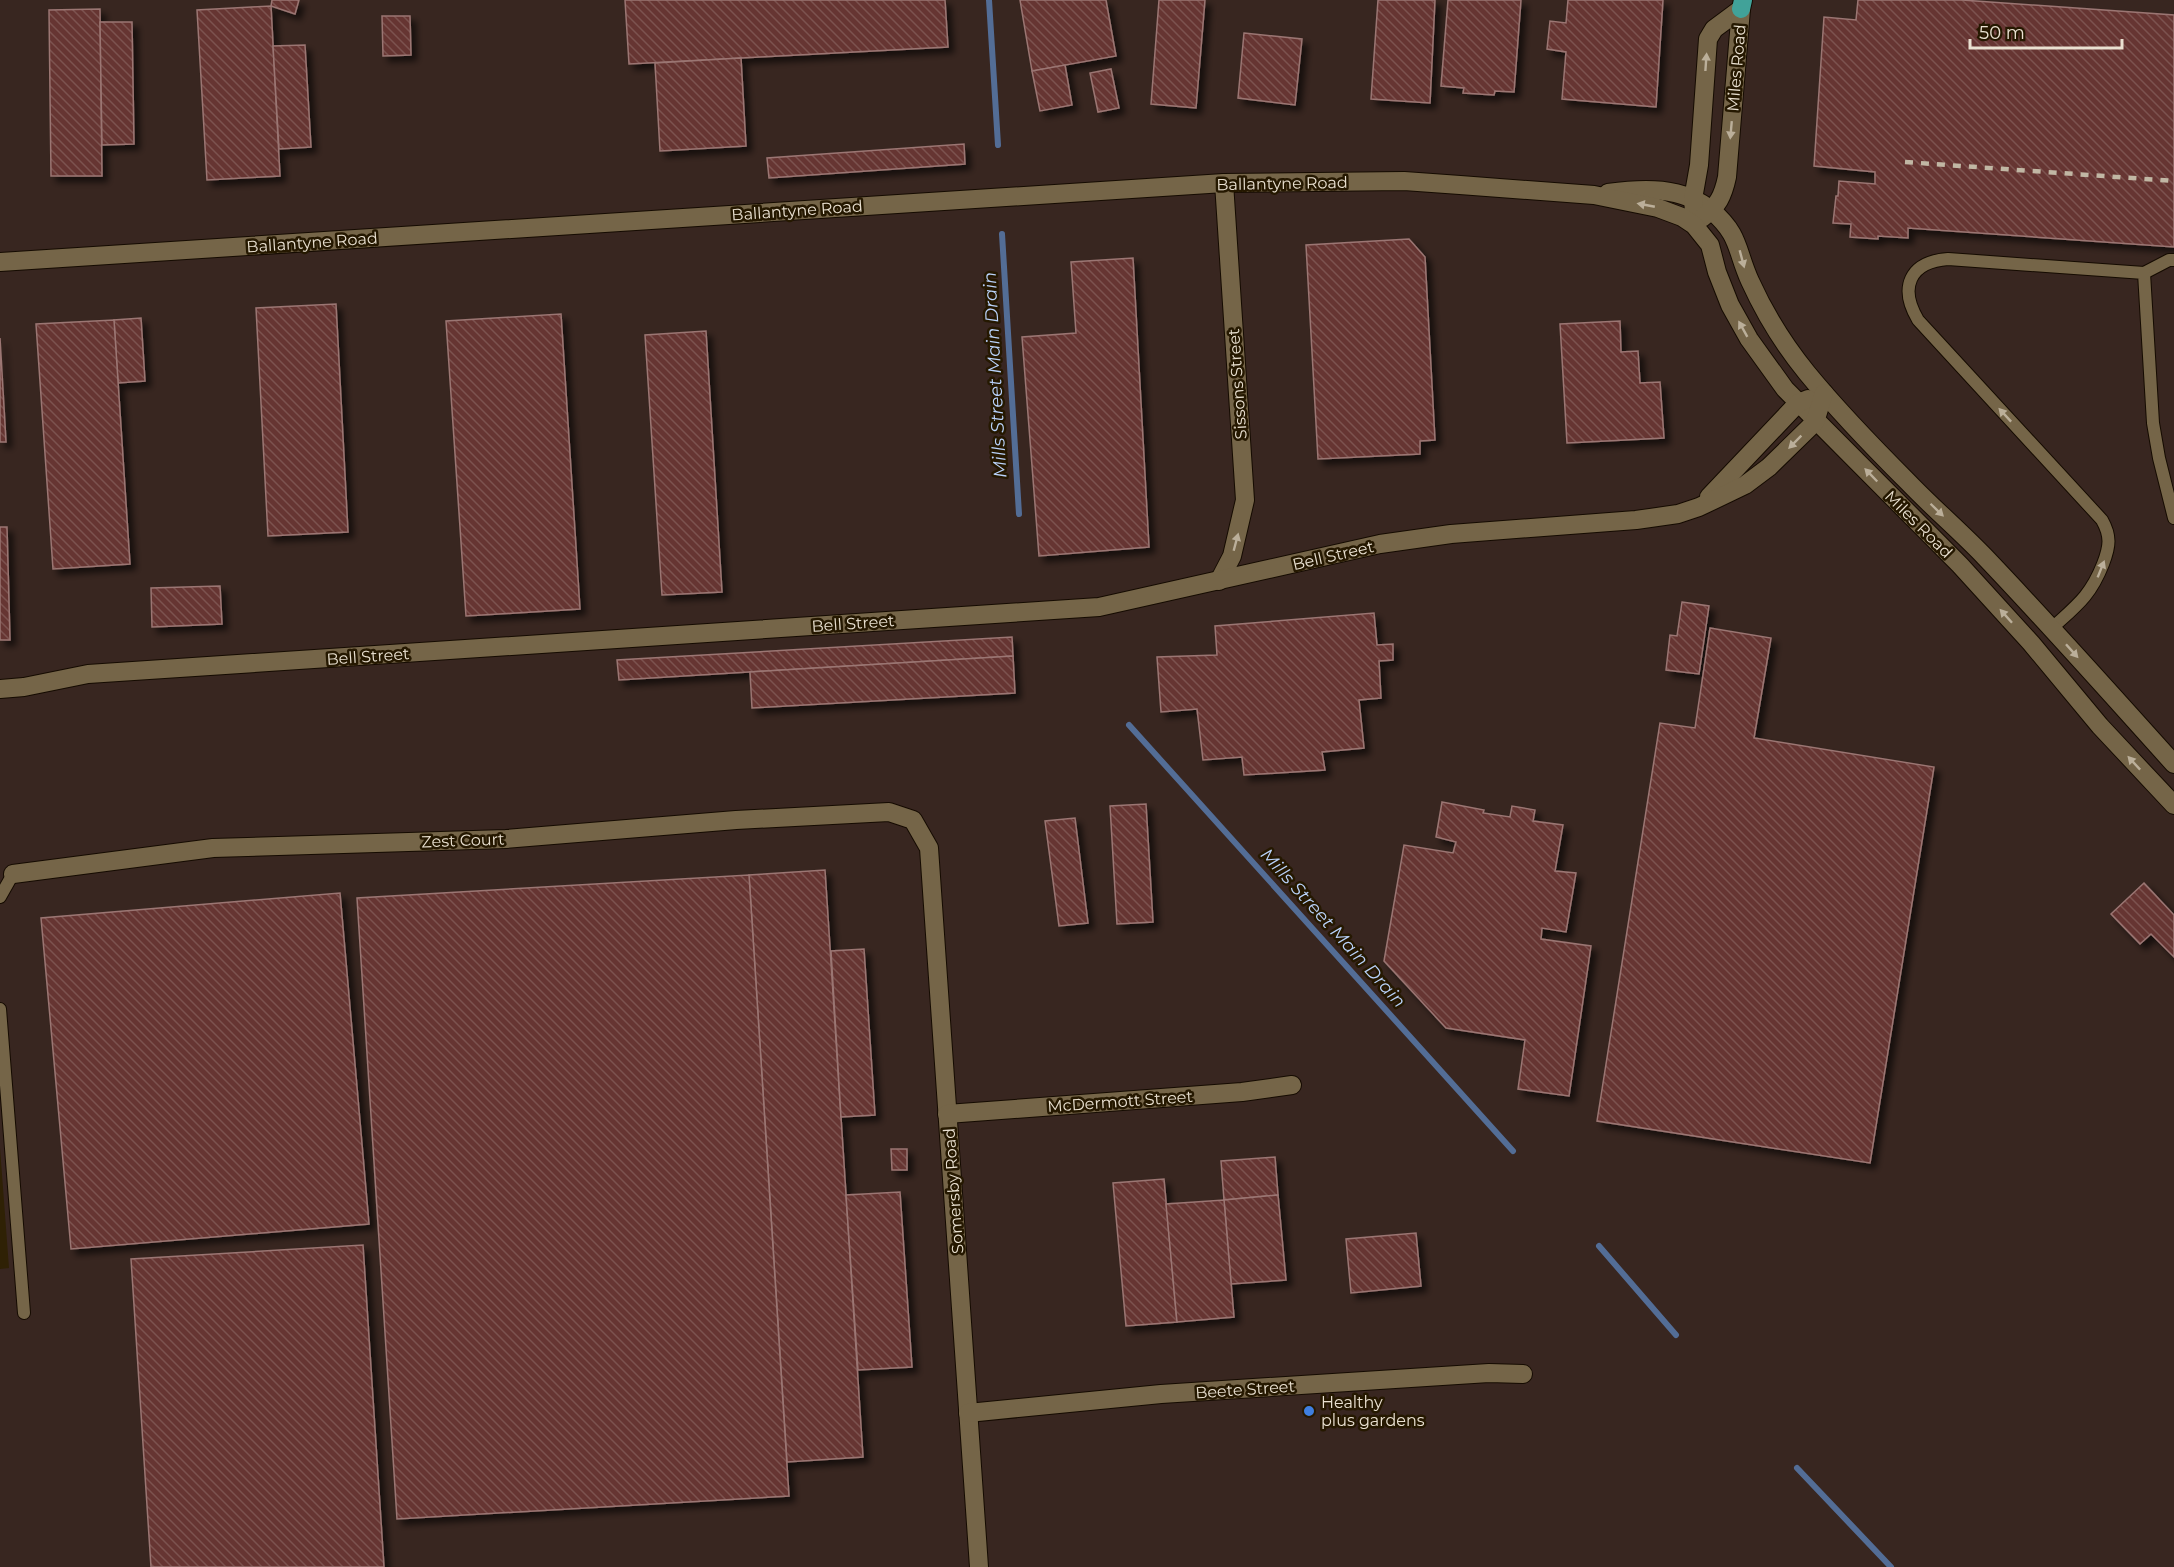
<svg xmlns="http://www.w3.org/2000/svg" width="2174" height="1567" font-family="Montserrat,sans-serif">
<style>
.industrial{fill:#382620}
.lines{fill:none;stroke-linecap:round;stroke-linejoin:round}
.stream{stroke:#536d96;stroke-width:6}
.building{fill:url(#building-back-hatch);stroke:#9b7673;stroke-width:1.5;filter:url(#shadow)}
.lane-casing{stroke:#150b00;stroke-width:14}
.street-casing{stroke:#150b00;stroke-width:20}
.highway-casing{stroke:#150b00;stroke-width:20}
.lane{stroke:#756548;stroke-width:12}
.street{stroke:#756548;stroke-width:18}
.highway{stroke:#41a299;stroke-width:18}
.rail{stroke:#c1b7a4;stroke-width:4.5;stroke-dasharray:8 8;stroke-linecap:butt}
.oneway{fill:#bbaf9a}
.shop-dot{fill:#3f7fe0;stroke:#251800;stroke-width:2}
.labels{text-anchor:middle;stroke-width:5;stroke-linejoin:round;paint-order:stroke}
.street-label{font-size:16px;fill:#eae1d1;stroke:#251800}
.poi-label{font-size:16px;fill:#eae1d1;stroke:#251800;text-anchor:start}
.water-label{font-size:18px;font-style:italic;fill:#bad3fa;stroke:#251800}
</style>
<defs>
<pattern id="building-back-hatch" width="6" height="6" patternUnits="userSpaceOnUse" patternTransform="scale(1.5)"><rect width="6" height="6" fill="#663532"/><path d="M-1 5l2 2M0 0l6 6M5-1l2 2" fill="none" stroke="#7c524f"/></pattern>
<filter id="shadow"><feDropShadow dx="5.5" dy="5.5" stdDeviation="3" flood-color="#0009"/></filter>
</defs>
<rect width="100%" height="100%" fill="#2f2105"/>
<path class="industrial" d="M0 0H2174V1567H0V1269L9 1268 0 1148Z"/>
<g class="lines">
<g class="stream">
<path d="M989 0 998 145"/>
<path d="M1002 234 1019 514"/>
<path d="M1129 725 1513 1151"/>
<path d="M1599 1246 1676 1335"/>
<path d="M1797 1468 1891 1567"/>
</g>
</g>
<g class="building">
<path d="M272 0H299L295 14 271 6Z"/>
<path d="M625 0H945L948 47 629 64Z"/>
<path d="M1020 0H1106L1116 56 1032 71Z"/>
<path d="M1159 0H1205L1196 108 1151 104Z"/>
<path d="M1378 0H1435L1430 103 1371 99Z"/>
<path d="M1448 0H1521L1514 92 1495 91 1494 95 1463 93 1464 88 1441 86Z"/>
<path d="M1568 0H1663L1656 107 1562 99 1566 52 1547 49 1550 21 1566 23Z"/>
<path d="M1858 0H1962L2174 15V247L1908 228V238L1878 236V239L1850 237 1851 224 1833 223 1836 196H1838L1839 181 1875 184V172L1814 166 1824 17 1856 20Z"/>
<path d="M271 6 280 176 207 180 197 10Z"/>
<path d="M100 9 102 176H51L49 10Z"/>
<path d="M382 16H410L411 55 383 56Z"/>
<path d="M100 22H132L134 144 102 145Z"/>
<path d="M1244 33 1302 39 1295 105 1238 98Z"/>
<path d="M305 45 311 147 279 149 273 46Z"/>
<path d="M741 58 746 146 660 151 655 63Z"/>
<path d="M1065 65 1072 105 1040 111 1032 71Z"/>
<path d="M1111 69 1119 108 1098 112 1090 73Z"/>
<path d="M964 144 965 164 769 178 767 158Z"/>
<path d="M1409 239 1425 257 1435 440 1420 441V454L1318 459 1306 245Z"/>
<path d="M1133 258 1149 547 1039 556 1022 337 1076 333 1071 262Z"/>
<path d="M336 304 348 532 268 536 256 308Z"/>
<path d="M561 314 580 609 466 616 446 321Z"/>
<path d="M141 318 145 381 118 383 114 320Z"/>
<path d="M114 320 130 564 53 569 36 324Z"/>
<path d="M1620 321 1621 352 1638 351 1640 383 1660 382 1664 438 1567 443 1560 324Z"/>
<path d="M706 331 722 592 662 595 645 335Z"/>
<path d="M0 338 6 442H0Z"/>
<path d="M0 527H7L10 640H0Z"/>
<path d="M220 586 222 624 152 627 151 588Z"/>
<path d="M1682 602 1709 606 1699 674 1666 670 1670 635 1677 636Z"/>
<path d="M1374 613 1377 645 1393 644V660L1379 661 1381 698 1359 700 1364 748 1322 752 1325 770 1244 775 1242 757 1203 760 1197 709 1161 712 1157 657 1217 655 1215 626Z"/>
<path d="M1710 628 1771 638 1754 738 1934 767 1870 1163 1597 1121 1660 723 1695 728Z"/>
<path d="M1012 637 1013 656 619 680 617 660Z"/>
<path d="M1013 656 1015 693 752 708 750 672Z"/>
<path d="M1442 802 1484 810 1483 813 1510 817 1512 806 1535 810 1533 821 1563 825 1555 871 1576 873 1566 932 1542 928 1541 939 1591 946 1569 1096 1518 1089 1525 1040 1446 1028 1384 961 1404 845 1453 853 1456 842 1436 837Z"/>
<path d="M1146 804 1153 922 1117 924 1110 806Z"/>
<path d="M1075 818 1088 923 1059 926 1045 821Z"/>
<path d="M825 870 863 1457 787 1462 749 875Z"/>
<path d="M749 875 789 1496 397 1519 357 898Z"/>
<path d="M2144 883 2174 915V957L2151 934 2140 944 2111 914Z"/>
<path d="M340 893 369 1224 71 1249 41 918Z"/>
<path d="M864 949 875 1115 841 1117 831 951Z"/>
<path d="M891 1149H907V1170H892Z"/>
<path d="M1275 1157 1278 1195 1224 1200 1221 1161Z"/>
<path d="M1164 1179 1177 1322 1126 1326 1113 1183Z"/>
<path d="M900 1192 912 1367 858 1370 846 1195Z"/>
<path d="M1278 1195 1286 1280 1231 1284 1224 1200Z"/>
<path d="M1224 1200 1234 1317 1177 1322 1166 1204Z"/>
<path d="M1416 1233 1421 1286 1351 1293 1346 1239Z"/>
<path d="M363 1245 384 1567H151L131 1259Z"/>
</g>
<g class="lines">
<g class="lane-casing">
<g id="lane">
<path d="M2144 273 2169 260H2174"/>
<path d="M2051 629C2076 606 2090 597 2103 564 2110 546 2111 536 2102 520L1918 320C1899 288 1909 262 1948 259L2144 273 2153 423 2159 458 2174 518"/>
<path d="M0 897 13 874"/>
<path d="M0 1009 24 1313"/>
</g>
</g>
<g class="street-casing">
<g id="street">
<path d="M1608 193C1643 188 1682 186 1712 211 1740 235 1736 250 1750 281 1765 314 1784 345 1807 373 1839 412 1874 448 1909 483 1933 508 1960 531 1984 556 2049 624 2111 694 2174 764"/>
<path d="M1694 211 1693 199 1699 165 1708 39 1714 29 1741 9"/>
<path d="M1702 218C1718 206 1723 196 1727 177L1741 9"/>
<path d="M0 262 1224 183 1404 181 1460 185 1594 195 1658 208 1682 217 1694 225 1710 245 1717 272 1730 305 1749 339 1785 389 1960 565 2031 643 2100 726 2174 805"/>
<path d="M1709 497 1798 403 1808 399"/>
<path d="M1219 581 1232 556 1245 500 1224 183"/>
<path d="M0 689 24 687 88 674 1099 607 1380 544 1451 534 1636 520 1678 514 1699 507 1745 485 1769 467 1815 422 1824 393"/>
<path d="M13 874 213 848 506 839 736 820 889 812 913 820 929 848 979 1567"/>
<path d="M947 1114 1242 1092 1292 1085"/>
<path d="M968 1413 1161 1394 1489 1373 1523 1374"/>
</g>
</g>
<g class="highway-casing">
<path id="highway" d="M1741 9 1743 0"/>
</g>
<use href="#lane" class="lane"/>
<use href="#street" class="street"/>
<use href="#highway" class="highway"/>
<path class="rail" d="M1905 162 2174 181"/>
</g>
<defs><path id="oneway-solid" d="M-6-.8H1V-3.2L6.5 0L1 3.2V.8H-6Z" transform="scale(1.5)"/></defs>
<g class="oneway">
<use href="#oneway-solid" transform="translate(1706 62) rotate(-86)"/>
<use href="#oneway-solid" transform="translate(1731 130) rotate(95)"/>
<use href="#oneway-solid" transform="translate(1646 205) rotate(-169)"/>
<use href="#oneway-solid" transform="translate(1742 259) rotate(75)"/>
<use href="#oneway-solid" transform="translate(1743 329) rotate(-119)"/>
<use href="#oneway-solid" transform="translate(2005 415) rotate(-133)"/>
<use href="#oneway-solid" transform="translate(1795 442) rotate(135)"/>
<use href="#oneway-solid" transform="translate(1871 475) rotate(-134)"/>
<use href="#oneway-solid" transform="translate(1937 510) rotate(44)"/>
<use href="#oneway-solid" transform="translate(1236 542) rotate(-75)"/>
<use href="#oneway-solid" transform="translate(2101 569) rotate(-68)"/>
<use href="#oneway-solid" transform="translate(2006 616) rotate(-132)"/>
<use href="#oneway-solid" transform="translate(2072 651) rotate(48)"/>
<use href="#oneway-solid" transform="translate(2134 763) rotate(-133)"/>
</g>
<circle class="shop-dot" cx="1309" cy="1411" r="6"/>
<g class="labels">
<g class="street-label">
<text transform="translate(1736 68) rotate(-85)" y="6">Miles Road</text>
<text transform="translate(1282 183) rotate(-1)" y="6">Ballantyne Road</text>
<text transform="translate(797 210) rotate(-4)" y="6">Ballantyne Road</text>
<text transform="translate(312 242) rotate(-4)" y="6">Ballantyne Road</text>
<text transform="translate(1237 384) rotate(-94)" y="6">Sissons Street</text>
<text transform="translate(1919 524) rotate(45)" y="6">Miles Road</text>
<text transform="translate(1333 555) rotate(-13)" y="6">Bell Street</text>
<text transform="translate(853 623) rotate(-4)" y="6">Bell Street</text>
<text transform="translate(368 656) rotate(-4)" y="6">Bell Street</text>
<text transform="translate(463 840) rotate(-2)" y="6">Zest Court</text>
<text transform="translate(1120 1101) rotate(-4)" y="6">McDermott Street</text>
<text transform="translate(953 1191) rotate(-94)" y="6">Somersby Road</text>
<text transform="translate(1245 1389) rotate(-4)" y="6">Beete Street</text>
</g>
<g class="poi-label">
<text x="1321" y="1408">Healthy<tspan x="1321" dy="18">plus gardens</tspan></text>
</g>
<g class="water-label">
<text transform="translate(995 375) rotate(-93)" y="6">Mills Street Main Drain</text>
<text transform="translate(1333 928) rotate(48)" y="6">Mills Street Main Drain</text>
</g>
</g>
<path d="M1970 39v9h152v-9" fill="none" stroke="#eae1d1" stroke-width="3"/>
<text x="1979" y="39" font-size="18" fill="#eae1d1" stroke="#251800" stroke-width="4.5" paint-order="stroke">50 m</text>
</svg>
